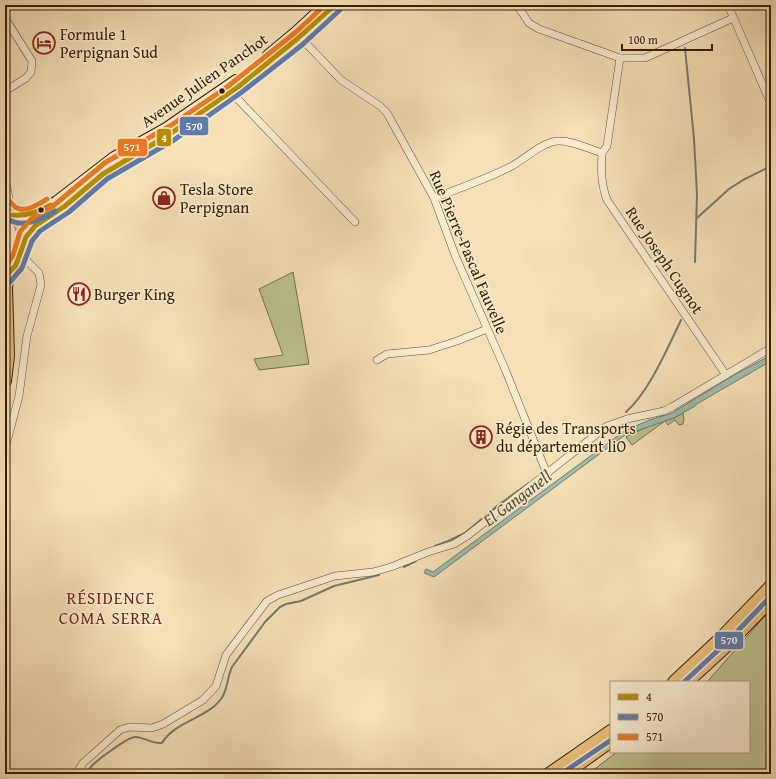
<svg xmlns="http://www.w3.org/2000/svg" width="776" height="779" font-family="'Gentium Book Plus',serif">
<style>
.green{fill:#bcc28e;stroke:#797048}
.water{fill:#9dbcb4;stroke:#747d6c}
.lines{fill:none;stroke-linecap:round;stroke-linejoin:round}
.stream{stroke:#747d6c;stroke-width:2}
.minor-casing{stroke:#664e2e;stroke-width:8}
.secondary-casing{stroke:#361e01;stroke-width:12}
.primary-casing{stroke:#361e01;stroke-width:12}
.trunk-casing{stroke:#361e01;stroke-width:14}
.minor{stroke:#f8ebd0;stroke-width:7}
.secondary{stroke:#f8ebd0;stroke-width:10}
.primary{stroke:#eac07c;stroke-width:11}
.trunk{stroke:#eac07c;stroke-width:12}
.bus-1-casing{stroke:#f8ebd0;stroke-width:8}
.bus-2-casing{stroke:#f8ebd0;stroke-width:8}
.bus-3-casing{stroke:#f8ebd0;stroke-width:8}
.bus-1{stroke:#b58e00;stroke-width:5}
.bus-2{stroke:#5f7baa;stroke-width:5}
.bus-3{stroke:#eb7a23;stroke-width:5}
.bus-dot{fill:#361e01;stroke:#f8ebd0;stroke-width:1.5}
.labels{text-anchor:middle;stroke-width:3;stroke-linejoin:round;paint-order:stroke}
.poi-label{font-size:16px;fill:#361e01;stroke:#f8ebd0;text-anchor:start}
.street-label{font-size:16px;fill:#361e01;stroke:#f8ebd0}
.water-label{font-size:17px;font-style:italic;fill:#554d37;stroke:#f8ebd0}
.neighbourhood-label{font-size:17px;letter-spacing:1px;fill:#7a1f14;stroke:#f8ebd0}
.line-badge{stroke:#f8ebd0;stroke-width:1.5}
.badge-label{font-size:11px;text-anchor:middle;font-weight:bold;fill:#fff}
</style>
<rect width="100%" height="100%" fill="#f5e0b7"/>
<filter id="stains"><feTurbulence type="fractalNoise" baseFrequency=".005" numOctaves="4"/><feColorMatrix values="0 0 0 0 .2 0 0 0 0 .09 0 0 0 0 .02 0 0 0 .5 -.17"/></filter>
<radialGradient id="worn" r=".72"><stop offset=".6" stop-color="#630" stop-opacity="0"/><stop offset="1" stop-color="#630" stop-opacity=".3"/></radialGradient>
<g class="green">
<path d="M293 272 309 364 259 370 254 359 283 355 259 289Z"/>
<path d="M683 413 684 419 683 424 679 425 675 420 668 425 665 421 632 445 626 437 651 425 674 418Z"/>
<path d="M771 609V774H588L617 752H749V682H707Z"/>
</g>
<path class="water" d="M771 355V361L695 405V406L674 418 625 435 434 577 424 573 426 569 433 572 623 432 649 420 672 413 734 375Z"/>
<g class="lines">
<g class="stream">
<path d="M685 48 694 139 697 194 695 262"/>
<path d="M697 218 729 189 743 180 771 166"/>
<path d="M626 412C649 392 668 347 681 320"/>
<path d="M435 546 448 541 465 533 497 506 529 483"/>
<path d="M404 567 416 561"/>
<path d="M88 774C88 772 89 770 90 768 94 762 128 737 135 737 142 736 150 744 162 743 175 721 206 719 221 699 228 690 227 677 232 667L265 622 280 607 286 604 301 601 334 586 379 575"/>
</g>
<g class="minor-casing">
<g id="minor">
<path d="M517 5 529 23 539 29 620 58H645L733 18"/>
<path d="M728 5 771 104"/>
<path d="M5 18 32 61 31 72 26 78 5 91"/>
<path d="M298 35 341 80 380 106 387 113 434 198 455 255 505 369 547 474"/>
<path d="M229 90 355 222"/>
<path d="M602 153C601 170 601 184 607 200L726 375"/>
<path d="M602 153 607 146 620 58"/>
<path d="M5 182 8 192 10 210"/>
<path d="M434 198C460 188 487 179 512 166 525 159 542 142 558 141 571 140 589 149 602 153"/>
<path d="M377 360 387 354 429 350 457 341 487 329"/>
<path d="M5 449 19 396 27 336 41 285 39 273 28 262 22 251"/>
<path d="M76 774 83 763 120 730 129 727 152 728 163 724 203 700 216 686 226 655 267 601 278 595 335 576 373 572 391 567 428 552 454 544 467 536 607 426 627 419 664 411 672 407 771 348"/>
</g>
</g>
<g class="secondary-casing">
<g id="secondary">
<path d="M268 55 298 30 325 5"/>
<path d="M13 215 20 216 31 215 42 210 57 201 114 157 166 128 236 80"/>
<path d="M23 246 26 235 36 224 57 212 110 168 149 147 174 132 231 93 301 37 335 5"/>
</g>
</g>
<g class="primary-casing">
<path id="primary" d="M5 207C30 223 28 260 5 277"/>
</g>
<g class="trunk-casing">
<g id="trunk">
<path d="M5 381 8 356 6 287 8 274"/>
<path d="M674 682 723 636 771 586"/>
<path d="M687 682 723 649 771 600"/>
<path d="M549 774 611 731"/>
<path d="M565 774 611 741"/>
</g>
</g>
<use href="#minor" class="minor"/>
<use href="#secondary" class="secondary"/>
<use href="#primary" class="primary"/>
<use href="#trunk" class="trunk"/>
<g class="bus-1-casing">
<g id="bus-1">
<path d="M13 215C27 216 39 212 51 205"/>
<path d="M5 277 16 265 26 237 35 226 65 206 103 174 170 134 238 87 297 39 335 5"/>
</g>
</g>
<g class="bus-2-casing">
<g id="bus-2">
<path d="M5 217C20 230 40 220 55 211"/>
<path d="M10 282 22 268 32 241 40 231 69 212 107 179 174 140 242 92 302 45 340 10"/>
<path d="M684 682 728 641 771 596"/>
<path d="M561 774 611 740"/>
</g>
</g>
<g class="bus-3-casing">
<g id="bus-3">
<path d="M9 201C12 203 14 207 17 208 26 213 40 203 47 199"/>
<path d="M5 267 13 255 20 232 31 219 53 206 106 162 170 126 227 87 296 32 325 5"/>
</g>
</g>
<use href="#bus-1" class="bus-1"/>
<use href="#bus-2" class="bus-2"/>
<use href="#bus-3" class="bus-3"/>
</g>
<defs>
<g id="hotel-ring" transform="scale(1.15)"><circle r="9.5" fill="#f8ebd0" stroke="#8f2418" stroke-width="1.5"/><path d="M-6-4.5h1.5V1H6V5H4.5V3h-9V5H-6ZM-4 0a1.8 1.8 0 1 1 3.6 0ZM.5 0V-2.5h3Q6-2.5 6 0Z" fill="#8f2418"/></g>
<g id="shop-ring" transform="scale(1.15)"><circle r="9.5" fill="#f8ebd0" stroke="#8f2418" stroke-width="1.5"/><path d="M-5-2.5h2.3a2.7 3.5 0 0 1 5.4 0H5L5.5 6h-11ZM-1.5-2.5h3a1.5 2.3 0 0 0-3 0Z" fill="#8f2418"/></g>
<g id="restaurant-ring" transform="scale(1.15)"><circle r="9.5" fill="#f8ebd0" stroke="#8f2418" stroke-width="1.5"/><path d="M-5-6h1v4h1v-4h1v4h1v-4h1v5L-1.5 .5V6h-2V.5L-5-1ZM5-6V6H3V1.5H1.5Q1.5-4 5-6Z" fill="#8f2418"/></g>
<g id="building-ring" transform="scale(1.15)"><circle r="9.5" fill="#f8ebd0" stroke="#8f2418" stroke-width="1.5"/><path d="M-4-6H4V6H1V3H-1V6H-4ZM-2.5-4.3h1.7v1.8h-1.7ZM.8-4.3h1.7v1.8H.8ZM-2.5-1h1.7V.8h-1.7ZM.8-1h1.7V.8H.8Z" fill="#8f2418"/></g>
</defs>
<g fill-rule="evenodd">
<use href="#hotel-ring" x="44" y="43"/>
<use href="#shop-ring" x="164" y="198"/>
<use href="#restaurant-ring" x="79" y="294"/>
<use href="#building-ring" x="481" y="437"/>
</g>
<g class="bus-dot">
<circle cx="222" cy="91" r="3.5"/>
<circle cx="41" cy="210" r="3.5"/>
</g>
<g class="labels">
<g class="poi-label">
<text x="60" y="40">Formule 1<tspan x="60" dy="18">Perpignan Sud</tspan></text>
<text x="180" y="195">Tesla Store<tspan x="180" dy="18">Perpignan</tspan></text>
<text x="94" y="300">Burger King</text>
<text x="496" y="434">Régie des Transports<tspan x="496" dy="18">du département liO</tspan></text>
</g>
<g class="street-label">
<text transform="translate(204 80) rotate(-35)" y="6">Avenue Julien Panchot</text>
<text transform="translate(469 252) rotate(67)" y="6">Rue Pierre-Pascal Fauvelle</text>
<text transform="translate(665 260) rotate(56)" y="6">Rue Joseph Cugnot</text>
</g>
<g class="water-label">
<text transform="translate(517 498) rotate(-37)" y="6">El Ganganell</text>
</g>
<g class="neighbourhood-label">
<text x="111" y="604">RÉSIDENCE<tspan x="111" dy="20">COMA SERRA</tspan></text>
</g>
</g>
<g class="line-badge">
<rect x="179" y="116" width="30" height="20" rx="4" fill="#5f7baa"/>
<rect x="156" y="128" width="16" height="19" rx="4" fill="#b58e00"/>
<rect x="117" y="138" width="31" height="19" rx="4" fill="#eb7a23"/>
<rect x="714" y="631" width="30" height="19" rx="4" fill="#5f7baa"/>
</g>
<g class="badge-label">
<text x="194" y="130">570</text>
<text x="164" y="142">4</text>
<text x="132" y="151">571</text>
<text x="729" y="644">570</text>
</g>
<rect width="776" height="779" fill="none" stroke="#f5e0b7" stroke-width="20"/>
<rect x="6" y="6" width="764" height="767" fill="none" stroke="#361e01" stroke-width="2"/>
<rect x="10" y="10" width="756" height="759" fill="none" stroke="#361e01"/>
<rect x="610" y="681" width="140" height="72" fill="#f8ebd0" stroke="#aa997d"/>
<rect x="618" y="694" width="20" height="6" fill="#b58e00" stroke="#aa997d"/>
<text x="646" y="701" font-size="12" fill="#361e01">4</text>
<rect x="618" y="714" width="20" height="6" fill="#5f7baa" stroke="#aa997d"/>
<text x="646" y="721" font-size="12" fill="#361e01">570</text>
<rect x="618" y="734" width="20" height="6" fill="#eb7a23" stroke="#aa997d"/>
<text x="646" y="741" font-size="12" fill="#361e01">571</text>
<path d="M622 44v6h90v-6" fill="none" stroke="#361e01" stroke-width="2"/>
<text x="628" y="44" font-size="12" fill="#361e01" stroke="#f8ebd0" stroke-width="3" paint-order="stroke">100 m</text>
<rect width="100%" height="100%" filter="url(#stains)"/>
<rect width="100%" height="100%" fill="url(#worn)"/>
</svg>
